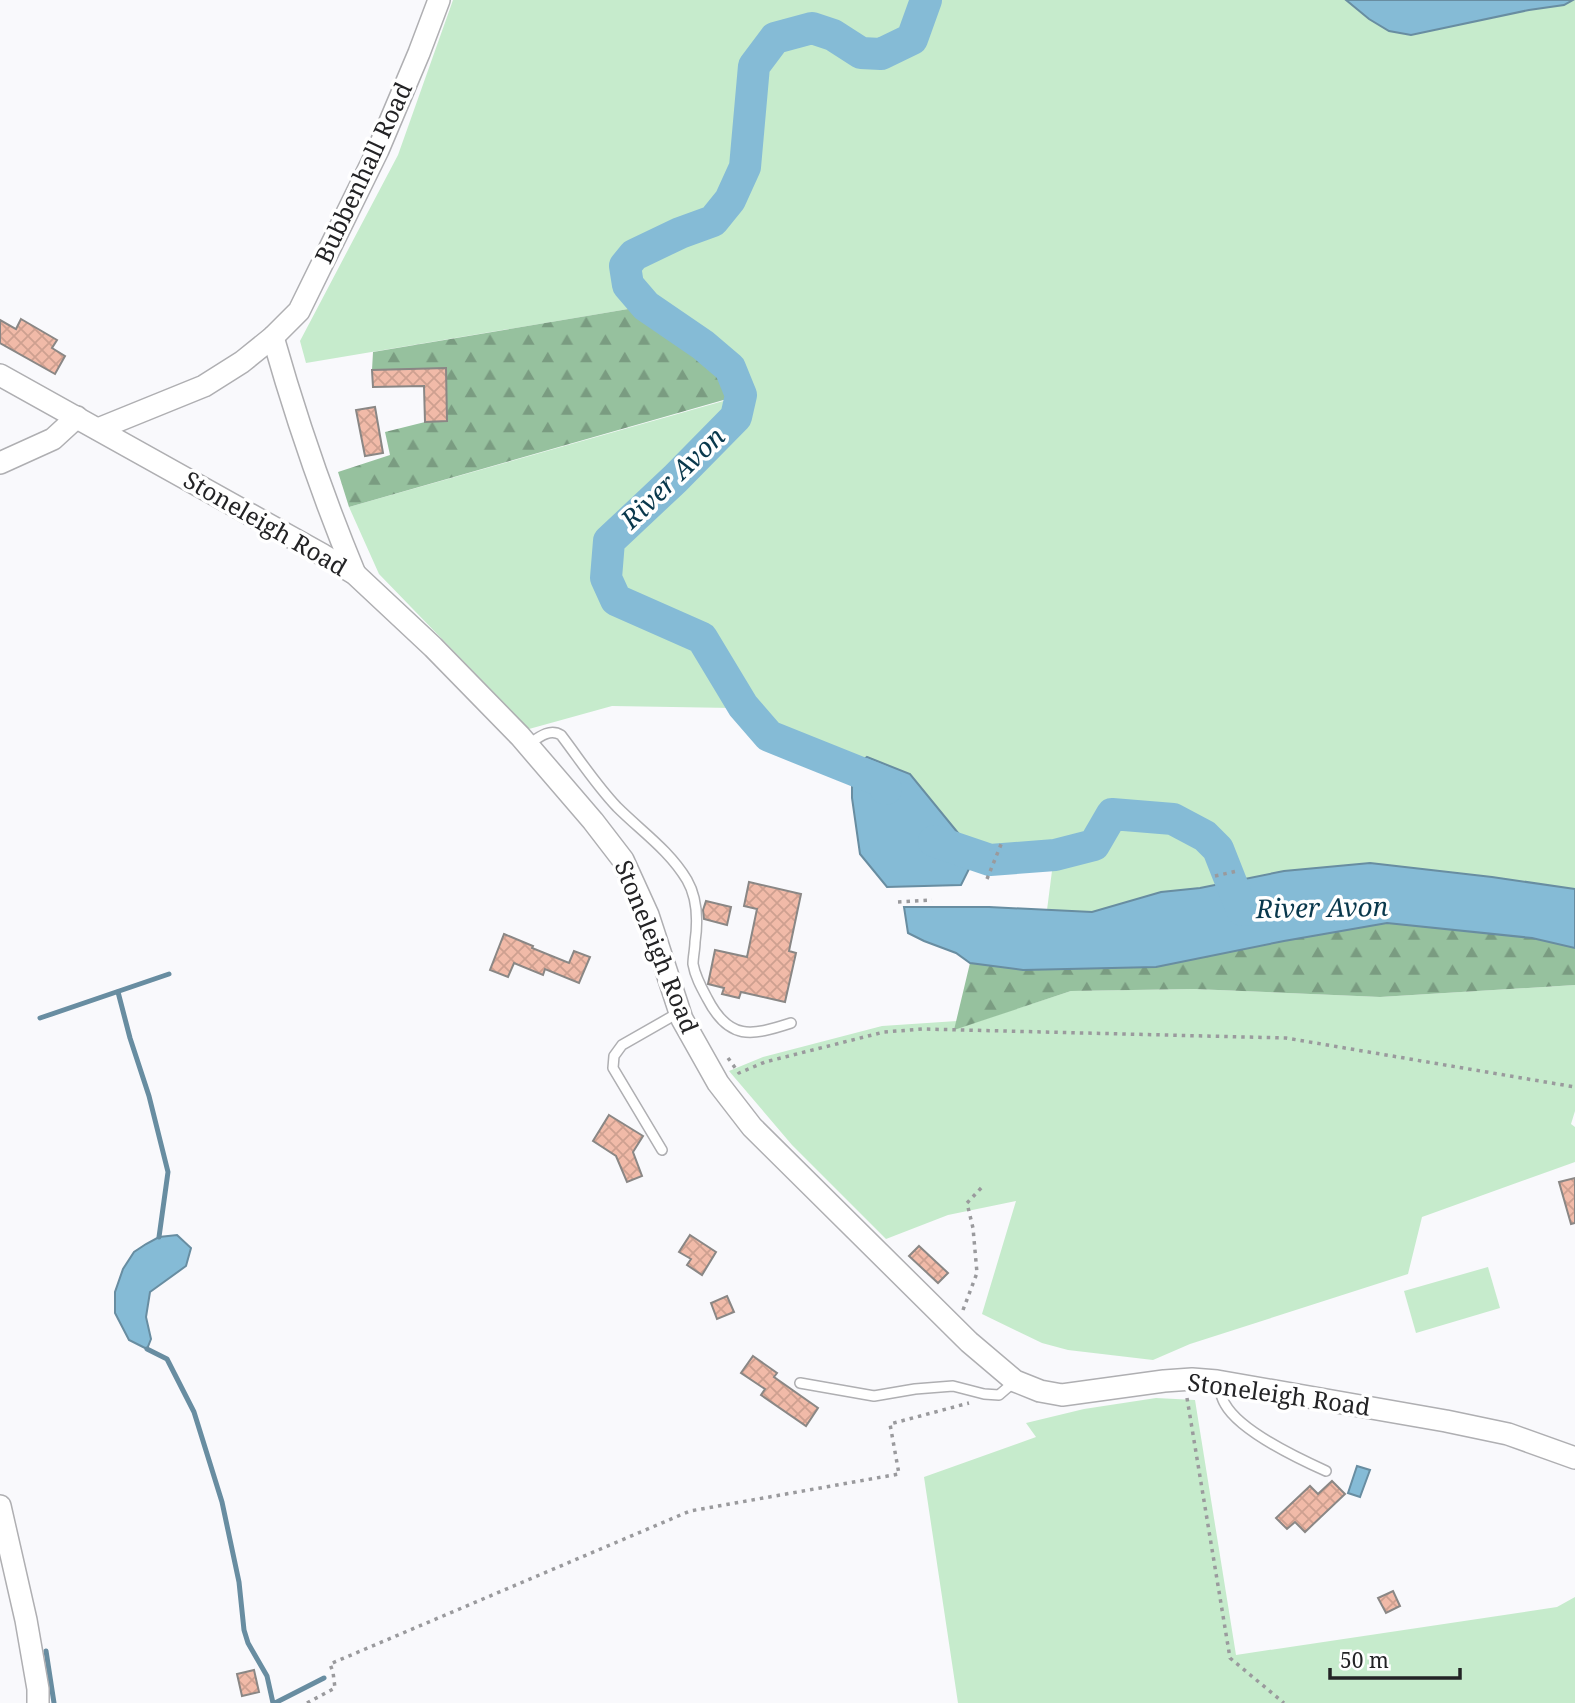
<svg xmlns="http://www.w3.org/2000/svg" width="1575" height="1703" font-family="'Noto Serif',serif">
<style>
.green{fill:#c6ebcc}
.forest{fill:url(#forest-firs)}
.water{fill:#85bbd6;stroke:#688da1;stroke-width:2}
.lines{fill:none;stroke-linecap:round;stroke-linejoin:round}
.stream{stroke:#688da1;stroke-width:5}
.river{stroke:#85bbd6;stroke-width:32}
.building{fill:url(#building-cross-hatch);stroke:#8a8785;stroke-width:2}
.service-casing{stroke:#afafb2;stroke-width:12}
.tertiary-casing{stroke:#afafb2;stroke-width:24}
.path{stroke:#9a9a9d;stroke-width:3.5;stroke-dasharray:3.5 5;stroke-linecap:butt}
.service{stroke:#fff;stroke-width:9}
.tertiary{stroke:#fff;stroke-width:21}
.labels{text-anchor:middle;stroke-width:7;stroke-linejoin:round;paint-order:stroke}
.street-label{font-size:24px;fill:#232325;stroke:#fff}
.water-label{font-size:26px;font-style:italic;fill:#09384c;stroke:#fff}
</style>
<defs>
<pattern id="forest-firs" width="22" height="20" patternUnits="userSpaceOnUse" patternTransform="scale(1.75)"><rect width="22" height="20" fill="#96c19e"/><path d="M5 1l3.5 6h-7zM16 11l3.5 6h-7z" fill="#7a9c81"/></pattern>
<pattern id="building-cross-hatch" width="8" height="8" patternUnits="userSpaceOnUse" patternTransform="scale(1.75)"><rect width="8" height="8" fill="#f1baa8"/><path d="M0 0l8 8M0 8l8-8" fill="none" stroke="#cea090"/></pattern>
</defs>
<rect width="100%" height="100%" fill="#f9f9fc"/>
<g class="green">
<path d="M453 0H1575V889L1492 877 1200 888 1161 892 1092 912 1047 910 1054 855 990 860 976 855 944 816 867 757 852 769 769 736 743 706 733 708 612 706 529 729 379 574 349 507 741 396 730 368 703 345 646 306 306 363 300 341 398 155Z"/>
<path d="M1575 985V1111L1571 1124 1575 1127V1162L1422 1217 1408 1274 1190 1344 1153 1360 1068 1350 1042 1343 982 1314 1016 1201 948 1215 886 1239 792 1145 729 1071 763 1057 882 1026 957 1021 955 1029 1071 991 1194 989 1380 997Z"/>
<path d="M1488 1267 1500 1308 1416 1333 1404 1291Z"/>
<path d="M1156 1398 1195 1400 1236 1655 1557 1607 1575 1597V1703H958L924 1477 1036 1437 1026 1423 1084 1409Z"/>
</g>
<g class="forest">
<path d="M646 306 703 345 730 368 741 395 349 507 338 472 390 455 385 432 425 422 447 421 446 368 372 370 373 352Z"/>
<path d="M1387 923 1532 938 1575 948V985L1380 997 1194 989 1071 991 954 1030 970 963 1023 970 1284 941Z"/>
</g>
<g class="water">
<path d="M1346 0H1573L1564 5 1529 10 1411 35 1389 31 1369 19Z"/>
<path d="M867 757 910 774 976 855 961 885 887 887 860 854 852 798V769Z"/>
<path d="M1370 863 1492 877 1575 889V948L1532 938 1387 923 1284 941 1156 967 1023 970 970 963 956 953 924 941 908 933 904 907H989L1092 912 1161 892 1200 888 1284 871Z"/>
<path d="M177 1235 191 1248 186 1266 150 1292 146 1317 151 1339 147 1349 129 1340 115 1313V1292L123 1269 134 1252 146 1244 159 1237Z"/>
<path d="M1357 1466 1370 1470 1360 1497 1348 1493Z"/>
</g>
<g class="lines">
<g class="stream">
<path d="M118 992 130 1038 149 1096 168 1172 159 1237"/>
<path d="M40 1018 169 974"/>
<path d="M147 1349 167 1359 194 1412 222 1502 239 1582 244 1630 248 1643 267 1676 273 1703"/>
<path d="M46 1651 54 1703"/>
<path d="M275 1703 324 1678"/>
</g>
<g class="river">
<path d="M886 789 881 781 769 736 743 706 702 638 616 600 606 578 609 541 675 479 736 417 741 395 730 368 703 345 646 306 628 285 625 266 634 255 680 233 713 221 730 200 745 167 754 66 775 38 812 28 833 35 861 53 881 54 912 39 926 0"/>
<path d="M934 841 990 860 1055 855 1094 845 1112 814 1173 819 1205 836 1218 849 1242 910 1254 909"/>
</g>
</g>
<g class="building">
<path d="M21 319 57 340 52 348 65 356 55 374 0 343V320L16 329Z"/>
<path d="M446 368 447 421 425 422 424 386 373 387 372 370Z"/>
<path d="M375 407 383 453 365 456 356 410Z"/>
<path d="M749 882 801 894 789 951 796 953 785 1002 741 992 739 998 722 994 724 988 708 984 715 950 747 957 757 909 744 906Z"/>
<path d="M706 901 731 907 727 925 704 919 703 910Z"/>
<path d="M504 934 533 946 532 948 569 963 574 951 590 957 579 983 545 969 543 975 514 963 508 977 490 970Z"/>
<path d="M609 1115 643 1136 633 1152 642 1176 627 1182 616 1156 593 1141Z"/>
<path d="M1575 1178V1223L1571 1224 1559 1182Z"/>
<path d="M690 1235 716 1252 702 1275 687 1265 691 1259 679 1252Z"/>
<path d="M919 1246 948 1273 938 1283 909 1256Z"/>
<path d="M727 1296 734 1312 717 1319 711 1303Z"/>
<path d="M753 1356 777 1373 774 1377 818 1408 806 1426 761 1395 765 1389 741 1373Z"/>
<path d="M1332 1481 1345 1494 1305 1532 1295 1522 1287 1529 1276 1518 1310 1486 1318 1494Z"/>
<path d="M1393 1591 1400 1606 1386 1613 1378 1598Z"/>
<path d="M254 1670 259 1692 242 1696 237 1674Z"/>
</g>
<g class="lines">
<g class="service-casing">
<g id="service">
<path d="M529 744C539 737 550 728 561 735 580 760 596 785 617 807 641 831 669 850 687 880 698 899 698 921 695 942 695 949 693 957 693 964 695 976 701 987 707 998 729 1041 751 1036 791 1023"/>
<path d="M662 1150 613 1068 614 1056 622 1045 678 1013"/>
<path d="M800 1383 874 1396 915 1389 953 1386 984 1394 999 1395 1014 1382"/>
<path d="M1217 1383C1220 1389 1221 1398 1225 1404 1240 1431 1297 1458 1326 1471"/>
</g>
</g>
<g class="tertiary-casing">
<g id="tertiary">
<path d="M273 337C296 418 323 497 355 574"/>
<path d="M0 375 323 555 355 574 433 647 520 736 593 821 623 860 648 915 682 1019 718 1083 752 1127 969 1342 1015 1381 1040 1391 1062 1395 1164 1381 1192 1379 1217 1381 1446 1421 1508 1434 1575 1458"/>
<path d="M98 429 204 386 242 362 273 337 299 311 378 150 419 53 439 0"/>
<path d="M0 463 53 439 77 417"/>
<path d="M0 1506 26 1620 38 1689V1703"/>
</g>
</g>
<g class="path">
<path d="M1215 876 1237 871"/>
<path d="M987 879 1002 842"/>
<path d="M898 902 932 900"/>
<path d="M728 1058 739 1073 765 1062 884 1032 923 1029 1286 1038 1575 1087"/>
<path d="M963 1310 977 1273 973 1228 967 1203 984 1185"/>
<path d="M1187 1398 1230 1658 1284 1703"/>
<path d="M307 1703 335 1688 333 1672 330 1664 690 1511 899 1474 890 1424 969 1403"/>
</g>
<use href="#service" class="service"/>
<use href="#tertiary" class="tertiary"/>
</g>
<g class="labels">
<g class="street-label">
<text transform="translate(364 173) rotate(-65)" y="8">Bubbenhall Road</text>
<text transform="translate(265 524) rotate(30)" y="8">Stoneleigh Road</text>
<text transform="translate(656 947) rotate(68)" y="8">Stoneleigh Road</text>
<text transform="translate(1279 1395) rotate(8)" y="8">Stoneleigh Road</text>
</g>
<g class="water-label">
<text transform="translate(673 478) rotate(-44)" y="9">River Avon</text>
<text transform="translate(1322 908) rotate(-1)" y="9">River Avon</text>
</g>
</g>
<path d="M1330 1668v10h130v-10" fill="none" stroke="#232325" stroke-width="3.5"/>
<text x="1340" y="1668" font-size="21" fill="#232325" stroke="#ffffff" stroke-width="5" paint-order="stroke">50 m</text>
</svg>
